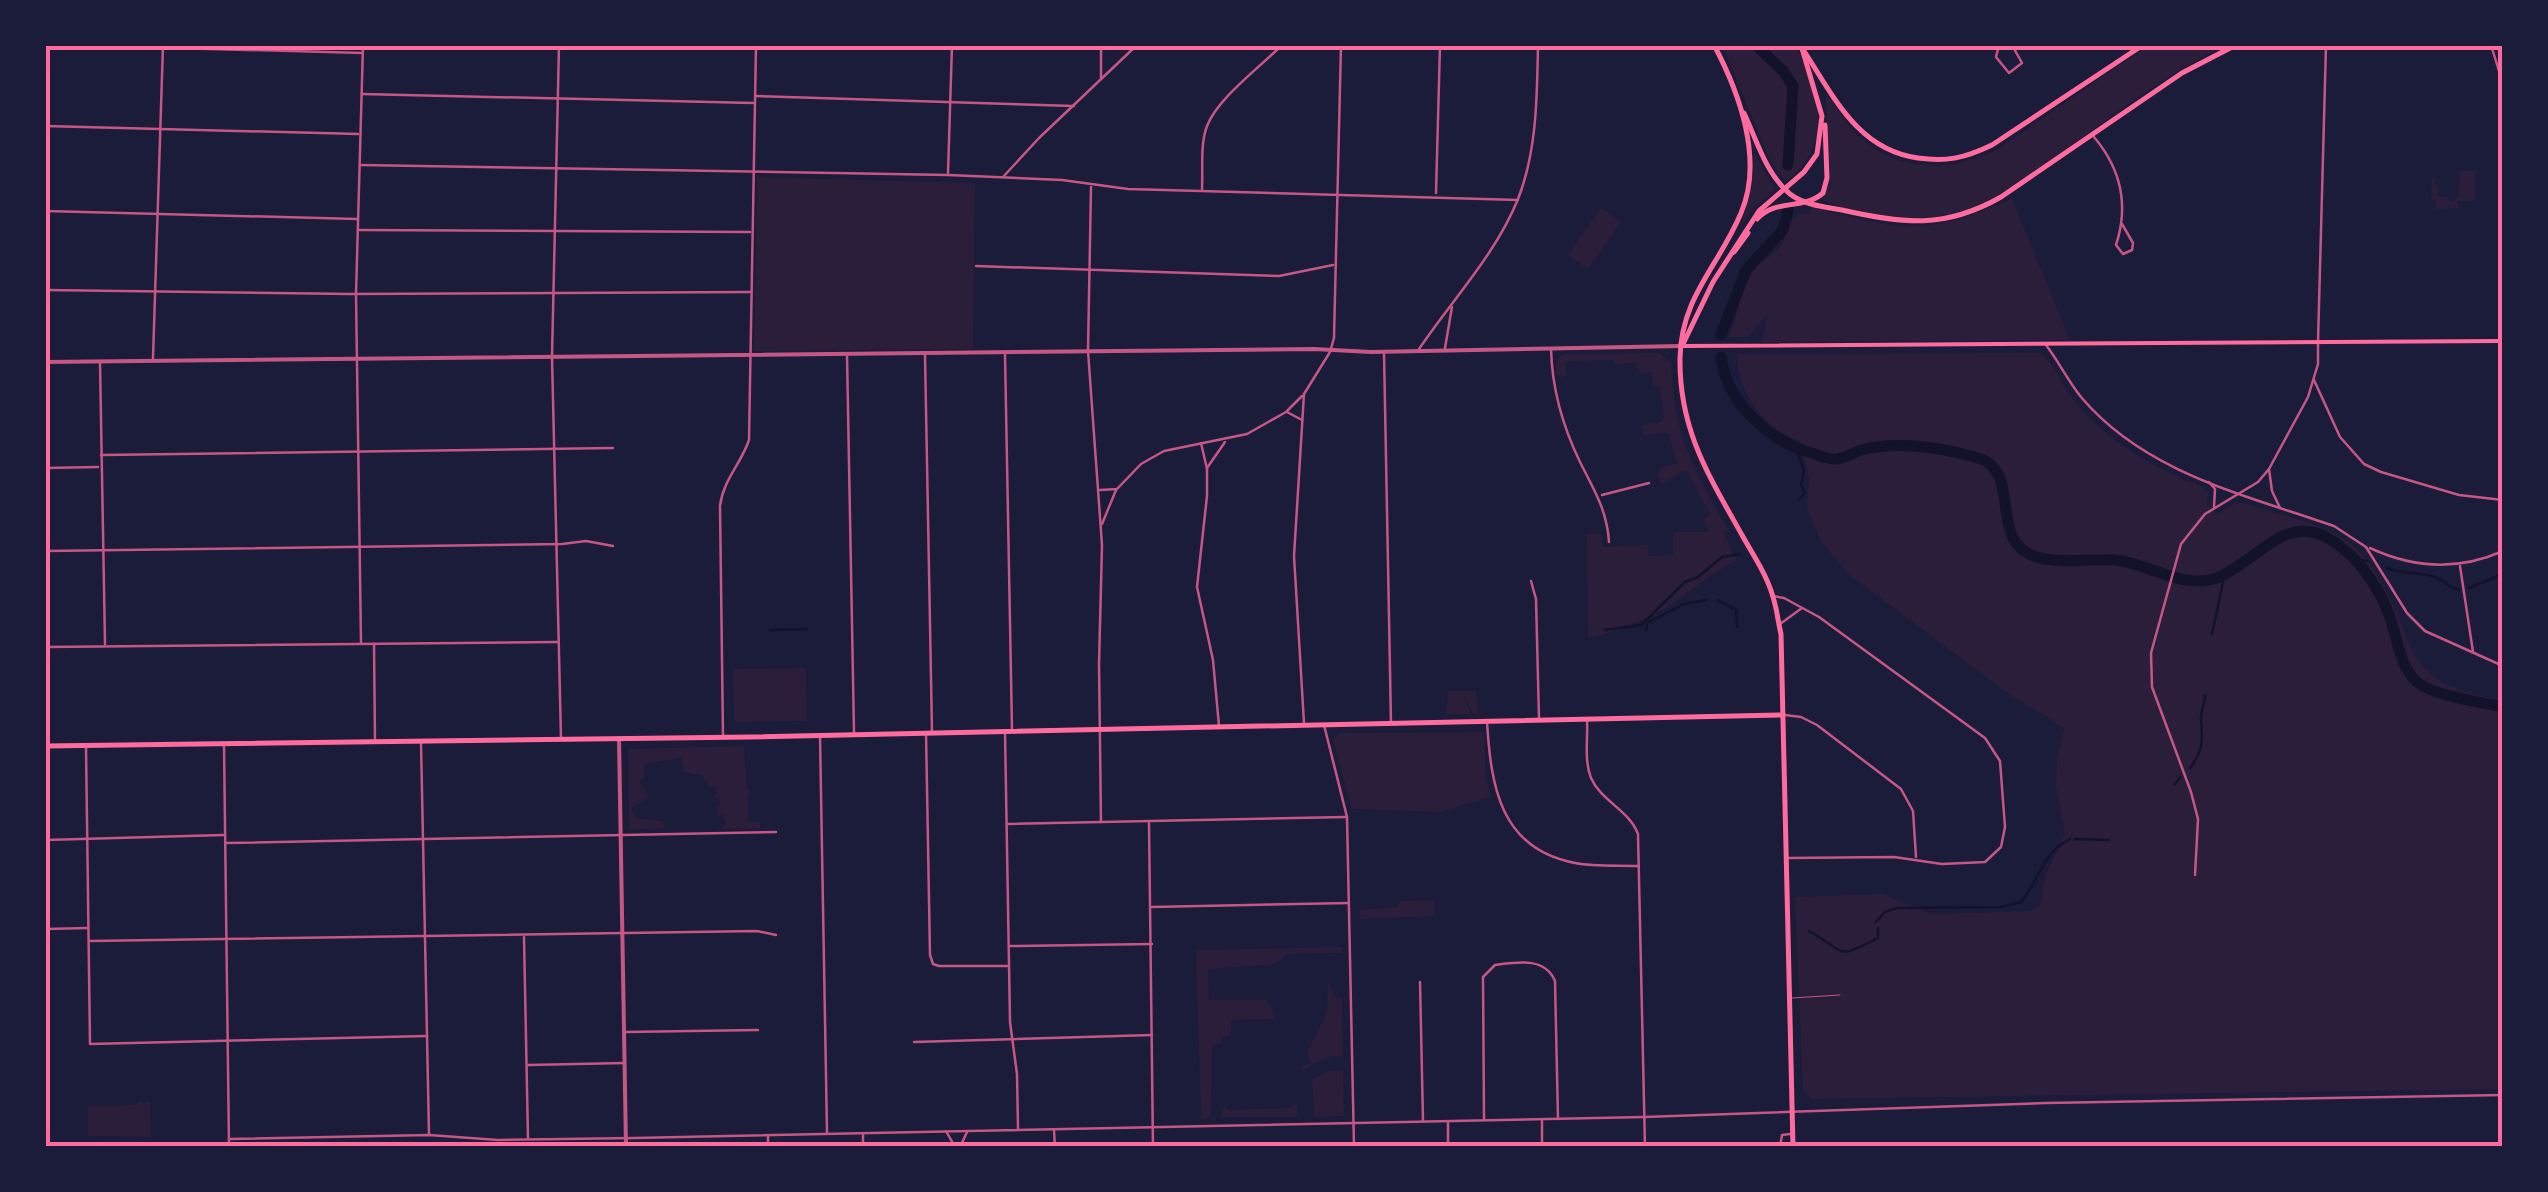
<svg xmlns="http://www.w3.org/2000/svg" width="2548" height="1192" font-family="Mulish,sans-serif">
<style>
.green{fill:#2a1e3b}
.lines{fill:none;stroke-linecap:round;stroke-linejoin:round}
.stream{stroke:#12122b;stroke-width:2.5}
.river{stroke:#12122b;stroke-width:11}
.service{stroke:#c65784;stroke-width:1}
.minor{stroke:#c65784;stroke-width:2.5}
.tertiary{stroke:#c65784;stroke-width:4}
.secondary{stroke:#ff6b9d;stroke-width:4}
.primary{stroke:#ff6b9d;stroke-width:5}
.trunk{stroke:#ff6b9d;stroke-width:5}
.neatline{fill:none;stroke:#ff6b9d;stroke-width:4}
</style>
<rect width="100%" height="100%" fill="#1b1b3a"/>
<g class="green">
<path d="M1722 45H1794C1822 91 1834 147 1785 182L1769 158Z"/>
<path d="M2149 45H2226C2164 75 2110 118 2054 158 2027 176 2000 198 1969 209 1922 225 1865 218 1820 199L1830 184 1826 94C1837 105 1843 121 1854 132 1894 172 1946 173 1995 151Z"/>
<path d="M1754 152 1775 190 1752 209 1740 228 1752 188Z"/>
<path d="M2460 170 2475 171V198L2471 201H2458V208L2436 209V200L2431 199 2432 178H2435L2434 184 2438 185V196L2447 197 2452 202 2459 197Z"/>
<path d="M757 177 975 183 973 349 754 351Z"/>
<path d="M2012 199 2070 340 1762 342 1768 313 1748 337H1729C1738 315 1740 291 1753 271 1761 260 1776 254 1782 244 1789 230 1791 210 1810 214L1811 208C1837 212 1863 221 1889 225 1933 231 1972 216 2012 199Z"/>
<path d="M1601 208 1621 222 1588 269 1568 255Z"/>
<path d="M1659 353 1671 363C1675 440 1692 466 1729 531L1724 532 1736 561C1713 572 1697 586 1676 601 1651 619 1618 632 1588 638L1587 534H1601L1603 547 1648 545V556L1673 555V532H1709L1703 519 1710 515 1688 472 1684 471 1662 484 1657 475 1661 468 1677 463 1668 433 1643 435 1642 425 1661 422 1664 417 1660 386H1653L1651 372 1639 373 1635 362 1615 365 1613 360 1570 361 1565 364 1567 376 1561 377 1556 373V360L1564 354Z"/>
<path d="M2039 353C2055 362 2060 383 2072 398 2104 440 2154 468 2203 487L2208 494 2207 504 2216 514 2237 503H2244C2276 514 2327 524 2352 545 2371 561 2388 592 2398 616 2409 642 2416 668 2444 683 2461 692 2484 696 2503 702V1089L1812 1099 1803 1091 1795 897 1883 894 1931 914 2030 911 2040 905 2045 876 2065 834 2056 787 2057 760 2064 728 2006 692 1848 574 1821 541 1807 508 1809 478 1800 441C1764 430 1737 392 1737 354Z"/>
<path d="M806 668 807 721 737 722 734 720 733 669Z"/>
<path d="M1448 691H1476L1478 714H1473L1464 696 1471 714H1446Z"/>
<path d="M1484 732 1486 779 1491 797 1440 812 1352 809 1333 740 1339 733Z"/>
<path d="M744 746 747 788 751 792 748 794V822H760V828L722 829 721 826 726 824 723 814 718 815 716 808 720 805 718 798 712 797 717 793 715 786 710 787 703 776 684 772 681 758 644 764V777L639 781 649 797 631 808 636 818 663 821 665 828 629 830 628 749Z"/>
<path d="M1435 900 1434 916 1360 919V910L1398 907 1400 901Z"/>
<path d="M1343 947 1341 953 1288 954 1274 964 1208 969 1209 1000H1266L1273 1010 1274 1019 1231 1020V1036H1221V1044L1212 1045 1211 1116 1201 1121 1196 950Z"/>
<path d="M1328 982 1335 997 1342 998 1343 1056H1332L1302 1070 1303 1066 1311 1063 1307 1051 1327 1013Z"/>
<path d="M1343 1070 1344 1116 1314 1117 1312 1080 1328 1071Z"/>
<path d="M138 1102H150L151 1137 88 1136V1106L138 1105Z"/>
<path d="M1294 1103 1297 1106V1117H1221L1224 1105 1228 1110 1291 1108Z"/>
</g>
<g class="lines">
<g class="stream">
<path d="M1795 446 1804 470 1801 485 1805 493 1799 500"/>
<path d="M2356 560 2368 561"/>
<path d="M2387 568C2403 575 2421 571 2437 578 2447 582 2449 588 2459 590"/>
<path d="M2469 588 2503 574"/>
<path d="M1718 600 1736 610 1737 627"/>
<path d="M770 630 807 629"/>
<path d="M1605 630 1641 625 1685 582 1698 577 1722 557 1740 554"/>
<path d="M1646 630 1647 623 1684 604 1706 600"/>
<path d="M2212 634 2225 573"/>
<path d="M2190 768C2203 751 2203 740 2201 720 2200 712 2205 704 2205 695"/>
<path d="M2175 784 2180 777"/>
<path d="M2075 839 2109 840"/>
<path d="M1876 922 1885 912 1896 908 2001 907 2021 902C2040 879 2042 853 2070 839"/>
<path d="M1809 931C1847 952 1834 961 1878 938V928"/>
</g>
<g class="river">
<path d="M1756 45 1784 72 1793 86 1788 165"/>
<path d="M1721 335 1746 270 1783 230 1788 211"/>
<path d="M1721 357C1727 404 1770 442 1815 454 1821 456 1831 460 1837 459 1846 458 1856 451 1865 449 1902 441 1943 448 1978 458 2025 472 1984 546 2041 558 2065 564 2092 558 2116 560 2150 564 2185 591 2219 577 2256 562 2283 515 2326 537 2355 553 2376 582 2388 612 2397 633 2398 664 2416 681 2432 696 2481 702 2503 707"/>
</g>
<path class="service" d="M1792 998 1840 995"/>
<g class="minor">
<path d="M61 45 363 53"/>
<path d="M559 45 552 357 561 738"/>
<path d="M1101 45V78"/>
<path d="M1999 45 1996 57 2009 73 2022 63 2012 45"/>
<path d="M2491 45 2503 84"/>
<path d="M362 94 753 103"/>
<path d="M756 96 1074 106"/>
<path d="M45 126 358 134"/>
<path d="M2094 137C2121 169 2129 205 2116 245L2123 254 2132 250 2133 243 2122 224"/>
<path d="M360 165 948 175 1062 180 1128 189 1518 200"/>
<path d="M948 173 952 45"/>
<path d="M1003 177 1039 138 1137 45"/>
<path d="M1091 187 1088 351 1102 545 1099 664 1101 822"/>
<path d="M1202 189C1203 170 1200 144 1207 126 1218 98 1260 67 1282 45"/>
<path d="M1436 193 1440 45"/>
<path d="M45 211 357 219"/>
<path d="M358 230 750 232"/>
<path d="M976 266 1279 276 1333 265"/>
<path d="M45 290 350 294 750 292"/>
<path d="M2046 345C2059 362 2068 381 2081 397 2145 473 2245 495 2334 526L2366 547 2407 613 2425 631 2503 666"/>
<path d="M1445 348 1452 307"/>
<path d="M1419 349C1452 300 1496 254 1518 199 1537 151 1537 96 1538 45"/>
<path d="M1551 349C1552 388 1563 427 1580 462 1594 490 1607 510 1609 542"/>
<path d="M1384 352 1391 723"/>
<path d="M1005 354 1012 730"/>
<path d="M847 355 854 732"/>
<path d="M925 355 932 732"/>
<path d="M153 358 163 45"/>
<path d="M100 362 105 644"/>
<path d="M2314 380 2340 437 2364 464 2381 472 2459 495 2503 500"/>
<path d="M1287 412 1302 420"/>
<path d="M1201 443 1207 469V496L1197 587 1213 660 1219 726"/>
<path d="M101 455 613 448"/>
<path d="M45 468 98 467"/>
<path d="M1207 468 1225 442"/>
<path d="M2269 469 2272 491 2280 508"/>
<path d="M2209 482 2215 489 2214 507"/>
<path d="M1100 490 1117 489 1141 464 1164 451 1247 434 1286 412 1302 396"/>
<path d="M1602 495 1649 483"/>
<path d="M1102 524 1116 490"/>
<path d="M2370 548C2413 568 2458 571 2503 551"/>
<path d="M45 551 562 544 586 541 613 546"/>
<path d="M2460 566 2473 652"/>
<path d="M1531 581 1536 599 1539 719"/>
<path d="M1773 596 1784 598 1819 617 1985 738 2000 761 2005 827 2001 847 1985 862 1942 864 1894 857 1787 858"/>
<path d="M1780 624 1802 608"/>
<path d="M361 643 356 294 363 45"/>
<path d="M374 644 375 741"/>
<path d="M45 647 557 642"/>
<path d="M1785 715 1801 717 1817 725 1901 789 1913 811 1916 857"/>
<path d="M1587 720C1588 738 1584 761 1591 778 1601 801 1629 810 1638 834L1645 1147"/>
<path d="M1487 722C1491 786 1500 849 1575 863 1596 867 1618 865 1639 866"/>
<path d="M1304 723 1294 556 1304 394 1330 352 1334 338 1341 45"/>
<path d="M1324 725 1347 817 1354 1147"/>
<path d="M926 732 930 955 933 964 939 966H1007"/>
<path d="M1005 732 1010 1022 1017 1074 1018 1129"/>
<path d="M723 736 720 506C723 480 741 464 749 440L756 45"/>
<path d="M820 736 827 1133"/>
<path d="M421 742 429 1134"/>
<path d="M224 745 229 1147"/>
<path d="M86 747 90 1044 427 1036"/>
<path d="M1149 823 1153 1147"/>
<path d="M1008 824 1345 817"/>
<path d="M45 840 223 835"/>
<path d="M225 843 776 832"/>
<path d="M2195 875 2198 819 2191 792 2152 687 2151 653 2181 544 2205 514 2258 482 2269 469 2308 397 2318 364V342L2326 45"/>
<path d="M1152 907 1349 903"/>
<path d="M45 929 88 928"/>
<path d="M524 937 528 1139"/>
<path d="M89 941 757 931 776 935"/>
<path d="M1010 946 1152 944"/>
<path d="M1420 982 1423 1120"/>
<path d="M625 1032 758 1030"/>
<path d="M914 1042 1152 1035"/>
<path d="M528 1065 625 1063"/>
<path d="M1484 1119 1483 977 1495 965C1518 962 1545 957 1555 981L1558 1119"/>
<path d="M1542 1121V1147"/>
<path d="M1448 1122V1147"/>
<path d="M1054 1130 1055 1147"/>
<path d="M946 1131 955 1147"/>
<path d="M863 1134V1147"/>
<path d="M768 1137V1147"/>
<path d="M229 1139 429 1135 498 1140 634 1138 1644 1117 2046 1103 2503 1095"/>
<path d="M960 1147 967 1132"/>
<path d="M1780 1147 1782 1135 1790 1134"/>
</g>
<g class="tertiary">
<path d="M45 362 1314 349 1371 352 1681 346"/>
<path d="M619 739 626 1147"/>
</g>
<path class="secondary" d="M1681 346 2503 341"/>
<g class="primary">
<path d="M1804 51C1834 97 1858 150 1918 158 1947 162 1965 158 1992 145L2143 45"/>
<path d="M1744 113C1757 141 1766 174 1790 194 1804 205 1825 207 1842 210 1903 224 1945 229 2001 197L2182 73 2236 45"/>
<path d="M45 746 749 737 1783 715"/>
</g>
<g class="trunk">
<path d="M1714 45C1739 92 1764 160 1741 213 1719 266 1681 297 1680 358 1679 430 1709 476 1742 535 1753 555 1767 575 1773 597 1777 609 1778 622 1781 634L1793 1147"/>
<path d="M1757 219C1776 198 1802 211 1823 193L1827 178 1825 125"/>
<path d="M1734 252 1748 233"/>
<path d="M1683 344 1713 282 1759 211 1804 172 1817 154 1822 116 1801 45"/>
</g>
</g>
<rect width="2548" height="1192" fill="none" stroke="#1b1b3a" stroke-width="95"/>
<rect x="48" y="48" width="2452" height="1096" class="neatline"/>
</svg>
